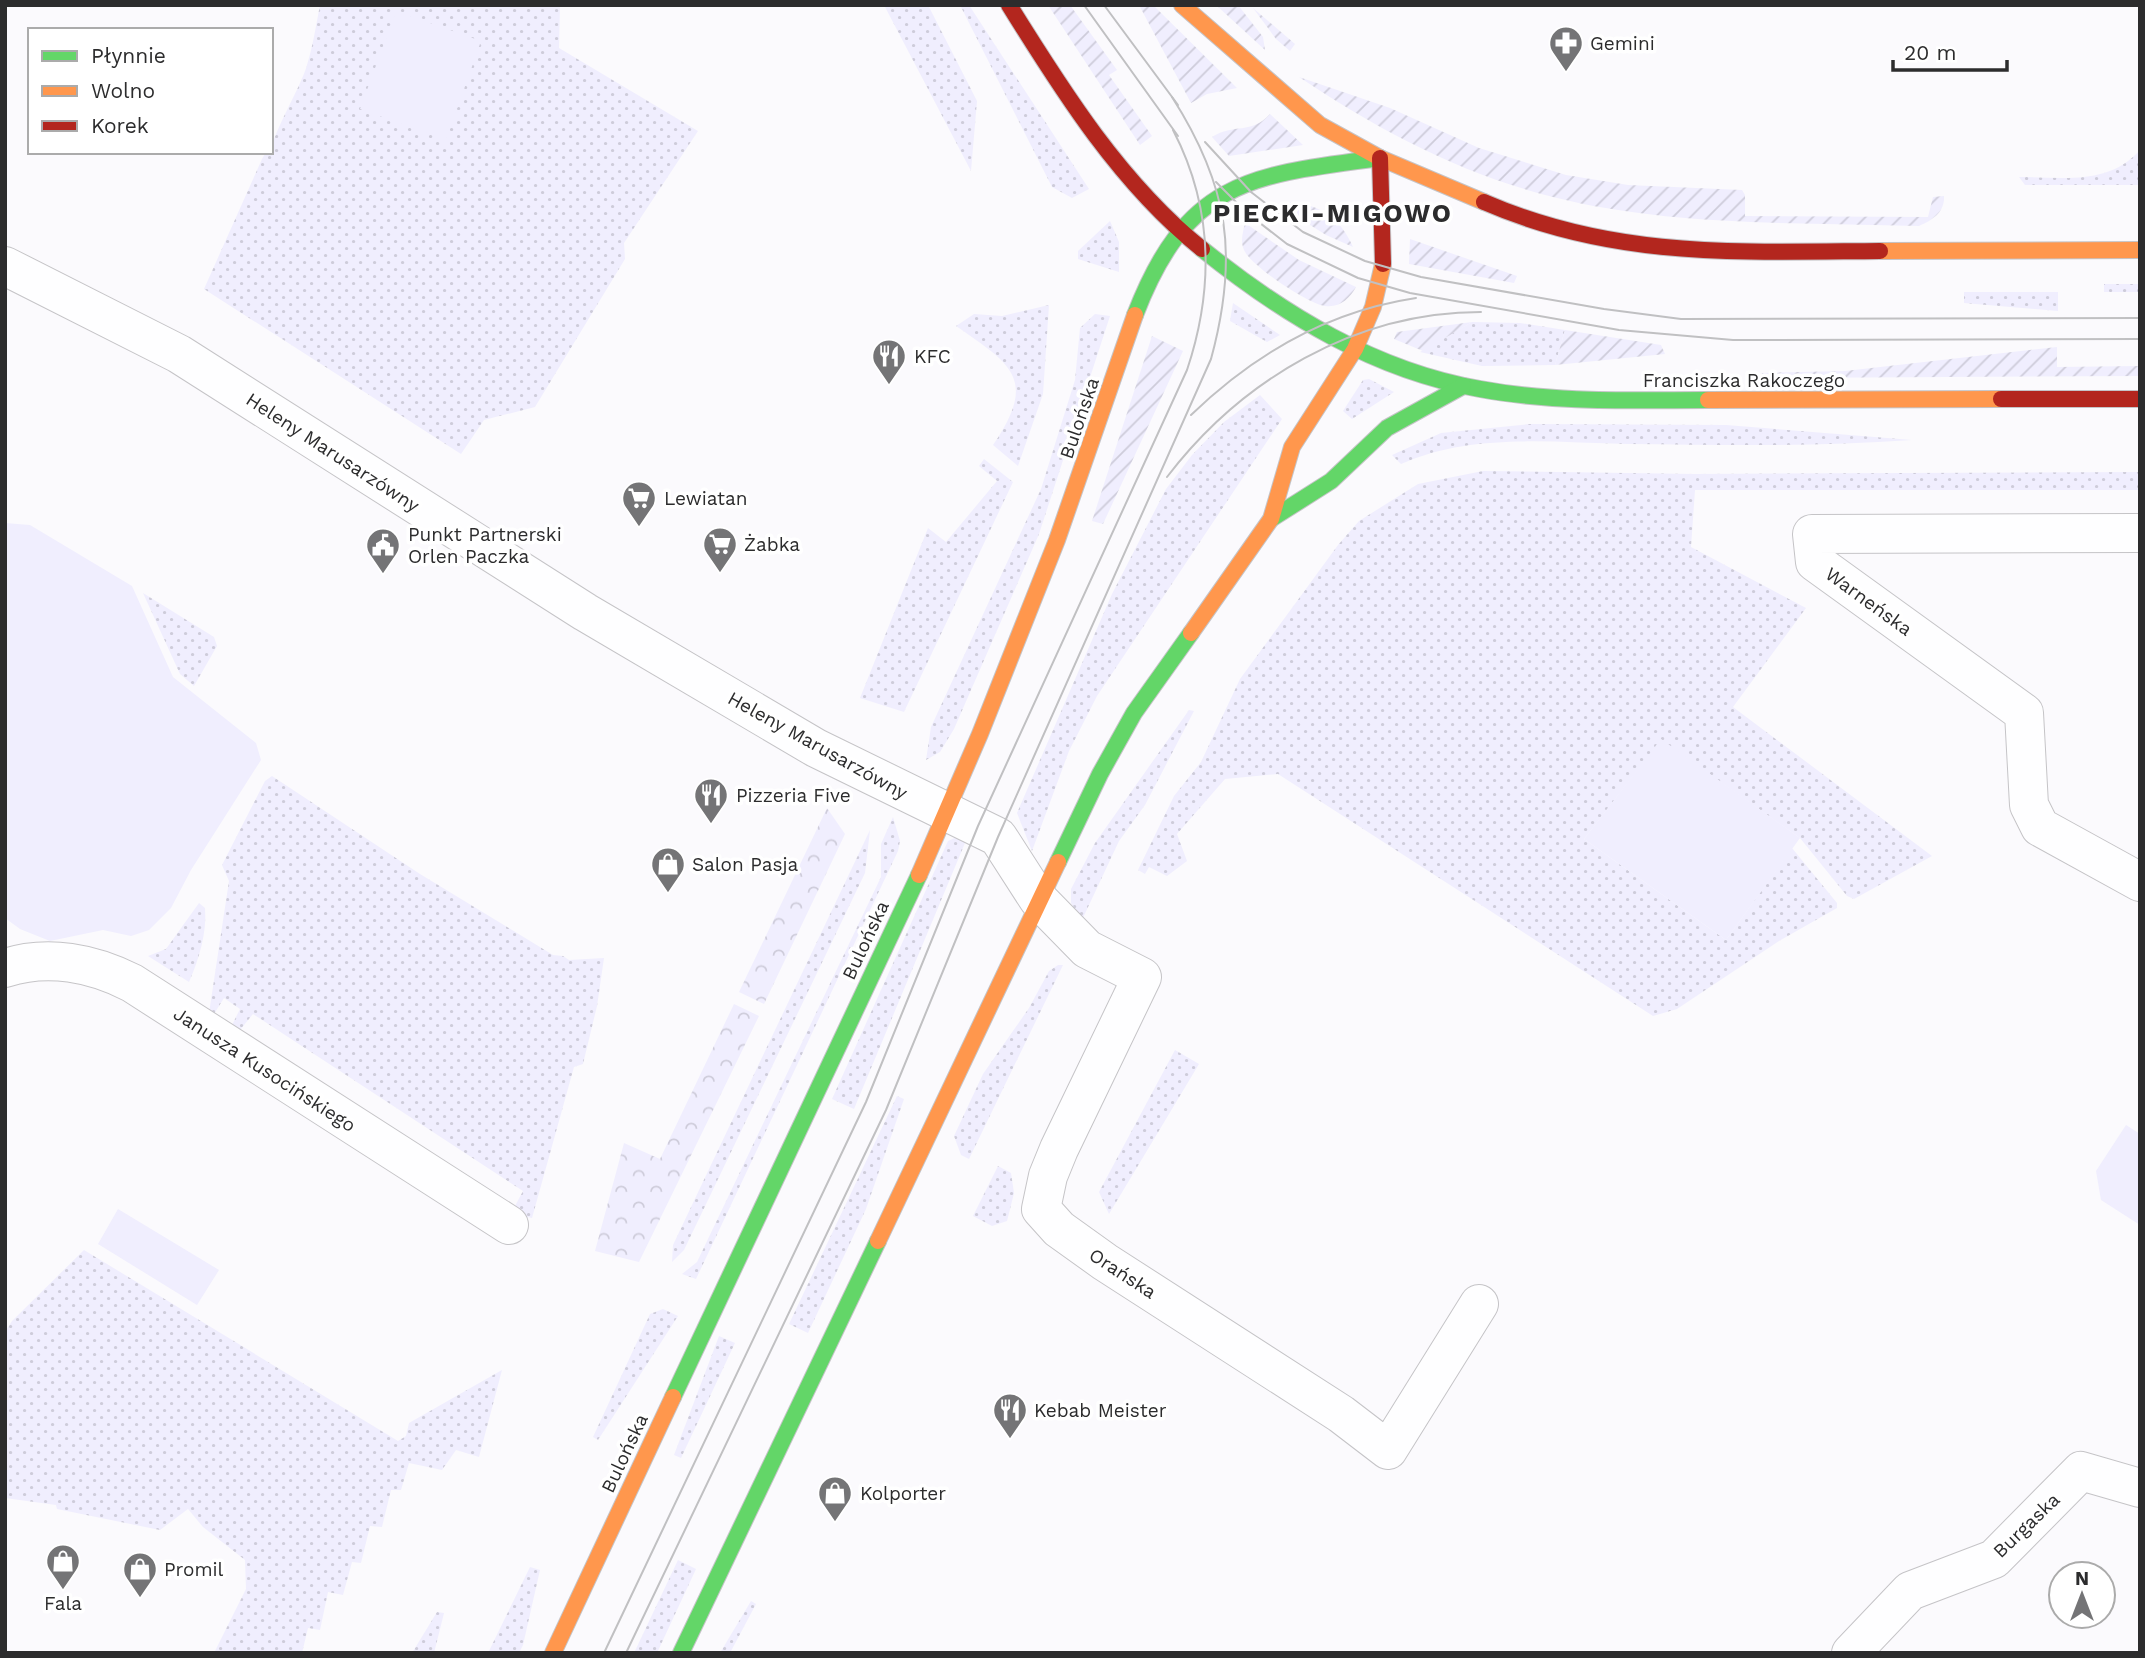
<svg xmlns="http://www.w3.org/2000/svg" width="2145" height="1658" font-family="'Work Sans',sans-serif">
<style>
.grass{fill:url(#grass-dots)}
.forest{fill:url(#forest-crowns)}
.park{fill:#f0eefe}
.garden{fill:url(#garden-furrows)}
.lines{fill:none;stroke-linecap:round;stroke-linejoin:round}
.street-casing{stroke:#c5c4c7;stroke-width:40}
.fast-casing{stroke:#c5c4c7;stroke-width:18}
.slow-casing{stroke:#c5c4c7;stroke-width:18}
.jam-casing{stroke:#c5c4c7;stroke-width:18}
.street{stroke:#fefeff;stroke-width:38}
.fast{stroke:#63d668;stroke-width:16}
.slow{stroke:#ff974d;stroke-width:16}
.jam{stroke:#b3261e;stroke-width:16}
.tram{stroke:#c0c0c2;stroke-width:2}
.labels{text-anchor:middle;stroke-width:7;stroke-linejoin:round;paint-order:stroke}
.poi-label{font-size:19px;fill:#2c2c2d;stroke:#fff;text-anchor:start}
.street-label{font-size:19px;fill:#2c2c2d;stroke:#fff}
.district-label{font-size:26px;font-weight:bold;letter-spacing:2px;fill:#2c2c2d;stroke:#fff}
</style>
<defs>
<pattern id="grass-dots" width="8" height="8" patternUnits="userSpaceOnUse" patternTransform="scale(1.75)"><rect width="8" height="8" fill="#f0eefe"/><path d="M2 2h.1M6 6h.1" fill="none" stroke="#ceccda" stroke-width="1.8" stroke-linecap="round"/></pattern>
<pattern id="forest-crowns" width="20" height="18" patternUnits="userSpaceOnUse" patternTransform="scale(1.75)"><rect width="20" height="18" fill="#f0eefe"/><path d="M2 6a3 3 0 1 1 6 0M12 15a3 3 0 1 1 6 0" fill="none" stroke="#ceccda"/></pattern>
<pattern id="garden-furrows" width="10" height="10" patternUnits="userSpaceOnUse" patternTransform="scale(1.75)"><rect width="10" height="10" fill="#f0eefe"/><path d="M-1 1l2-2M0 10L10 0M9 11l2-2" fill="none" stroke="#ceccda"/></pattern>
</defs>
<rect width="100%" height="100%" fill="#fbfafd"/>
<g class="grass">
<path d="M320 5H560L559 48 698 131 624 243 625 259 535 407 484 420 461 454 204 289 262 159 266 152H271C271 136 301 87 307 65 313 46 316 25 320 5Z"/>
<path d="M884 5H928L977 101 971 171Z"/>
<path d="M960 5H969L1089 189 1072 198 1052 187Z"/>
<path d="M2140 150V185H2025L2019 177C2063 177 2108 186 2140 150Z"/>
<path d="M1110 221 1119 242V272L1078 259V251Z"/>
<rect x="2104" y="284" width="36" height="8"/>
<path d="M1964 292H2058V311L1964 303Z"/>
<path d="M1233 303 1280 335 1267 342 1230 321Z"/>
<path d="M1049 305 1043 394 1018 466 993 445C1038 379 1012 365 956 326L974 314 1002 316Z"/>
<path d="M1095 314 1110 316 1039 534 954 729 940 752 926 760 931 727 1041 489 1075 380 1080 328Z"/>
<path d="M1472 322 1520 323 1565 330 1555 365 1482 366 1420 352Z"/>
<path d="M1369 379 1394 392 1352 419 1343 411 1363 380Z"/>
<path d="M1260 395 1282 419 1097 696 1069 751 1032 851 1017 813 1112 594 1166 489 1192 455 1224 422Z"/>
<path d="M1530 424 1726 425 1912 440C1817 447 1723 445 1628 444 1552 443 1473 432 1401 464L1392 455 1441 433Z"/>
<path d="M984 459 1013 482 904 712 860 698 928 528 946 542 997 481 979 466Z"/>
<path d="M1483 471 1694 474 2140 472V490H1695L1691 547 1806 608 1733 707 1932 856 1854 899 1847 896 1800 838 1661 740 1584 839 1726 940 1792 848 1837 903V908L1779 941 1677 1009 1653 1016 1278 774 1225 779 1177 834 1187 861 1167 876 1149 867 1145 874 1138 870 1174 796 1201 762 1240 679 1338 545 1359 521 1418 484Z"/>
<path d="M143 593 214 637 217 646 194 686 180 674Z"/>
<path d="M1189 710 1194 711 1145 805 1119 841 1082 920 1071 903V889L1095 843Z"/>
<path d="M272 776 420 874 553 955 563 956 569 960 604 958 597 1006 583 1064 574 1067 532 1218 519 1215 515 1206 523 1191 253 1014 240 1030 232 1025 240 1009 224 998 214 1014 209 1013 229 881 222 865 265 781Z"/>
<path d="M893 817 900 841 898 851 696 1279 682 1274 697 1262 881 877V844Z"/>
<path d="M870 830 865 873 684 1250 672 1262 673 1245Z"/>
<path d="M970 831 854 1109 832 1099 948 841Z"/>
<path d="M199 903 205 908C207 933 199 959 189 982L148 956 166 949Z"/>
<path d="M1058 965H1063L969 1159 961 1155 954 1136 983 1074 1029 1008 1049 971Z"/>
<path d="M1175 1050 1199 1064 1109 1214 1099 1192Z"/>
<path d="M897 1096 904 1099 866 1209 808 1333 789 1324Z"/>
<path d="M998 1166 1011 1173 1014 1193 1007 1221 992 1226 973 1216Z"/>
<path d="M84 1250 398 1441 406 1436 409 1423 502 1370 479 1457 456 1450 442 1470 409 1463 401 1490H391L382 1527 370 1526 361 1563 352 1562 343 1595 328 1592 320 1630 308 1628 302 1653H214L246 1589 245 1560 203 1527 188 1509 160 1530 57 1509 56 1505 5 1498V1332L12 1321Z"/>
<path d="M663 1309 678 1316 598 1440 593 1437 650 1314Z"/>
<path d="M719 1336 735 1343 681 1458 674 1455Z"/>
<path d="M678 1560 696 1569 657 1653H634Z"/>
<path d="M530 1567 540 1570 523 1645 519 1653H488Z"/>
<path d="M751 1601 756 1604 730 1653H720Z"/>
<path d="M437 1612 444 1613 434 1653H412Z"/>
</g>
<g class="forest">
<path d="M827 808 845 834 764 1004 739 992Z"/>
<path d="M734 1004 759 1016 639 1262 595 1251 624 1143 660 1159Z"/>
</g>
<g class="park">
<path d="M396 11 481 41 446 140 360 109Z"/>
<path d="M5 523 30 525 132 586 173 677 256 743 261 760 191 870 171 908 149 930 131 936 103 930 50 941 20 929 5 918Z"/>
<path d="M1661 739 1800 838 1726 940 1584 839Z"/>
<path d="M2126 1125 2140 1134V1225L2101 1200 2096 1171Z"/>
<path d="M118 1209 219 1270 197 1305 98 1244Z"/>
</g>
<g class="garden">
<path d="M1048 5H1070L1117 70 1109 75 1152 136 1140 145Z"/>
<path d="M1139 5H1153L1237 88 1207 94 1191 103Z"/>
<path d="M1216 5H1238L1263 37 1265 50Z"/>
<path d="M1253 8 1295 44 1290 51 1276 39Z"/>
<path d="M1299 77 1390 108 1479 148 1566 175 1628 185 1742 190 1745 195V216L1928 217 1933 197 1944 196C1945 212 1933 220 1919 226 1798 222 1672 227 1553 197 1461 174 1378 130 1299 77Z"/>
<path d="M1270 114 1303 145 1229 156 1212 137C1234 123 1251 135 1270 114Z"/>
<path d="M1281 202C1316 202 1339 215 1353 247L1326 235 1280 206Z"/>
<path d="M1245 223 1299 260 1356 287C1350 298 1340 308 1325 306 1308 304 1251 266 1244 250 1240 241 1243 232 1245 223Z"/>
<path d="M1410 239 1517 276 1514 283 1409 264Z"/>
<path d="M1472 322 1423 351 1394 339 1397 332Z"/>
<path d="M1565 330 1661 345 1665 354 1555 365Z"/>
<path d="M1152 336 1183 351 1103 524 1092 521Z"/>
<path d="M2057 347V367L2140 366V376L1761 378 1762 373 1845 371Z"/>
</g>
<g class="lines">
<g class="street-casing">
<g id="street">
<path d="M5 266 179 354 585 612 816 748 998 837 1038 899 1087 949 1142 977 1059 1149 1048 1176 1041 1209 1059 1229 1105 1262 1341 1414 1388 1450 1479 1304"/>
<path d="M2140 533 1812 534 1815 562 2024 713 2029 805 2040 827 2140 882"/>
<path d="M5 968C48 954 93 963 132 983L509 1225"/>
<path d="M1851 1653 1910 1591 1994 1559 2081 1471 2140 1488"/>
</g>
</g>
<g class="fast-casing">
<g id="fast">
<path d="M1202 249C1283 314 1375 371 1480 389 1555 403 1632 400 1708 400"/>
<path d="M1135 315C1187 180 1250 175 1380 158"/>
<path d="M1271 519 1331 481 1387 428 1463 386"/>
<path d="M1058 862 1100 774 1134 713 1191 633"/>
<path d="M673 1397 919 875"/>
<path d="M681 1653 878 1241"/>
</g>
</g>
<g class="slow-casing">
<g id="slow">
<path d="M1182 5 1320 125 1380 158 1484 202"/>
<path d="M1880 251 2140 250"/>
<path d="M1708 400 2001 399"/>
<path d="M1191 633 1271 519 1292 447 1355 349 1373 307 1383 264"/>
<path d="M919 875 980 734 1057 540 1135 315"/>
<path d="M878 1241 1058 862"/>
<path d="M553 1653 673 1397"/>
</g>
</g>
<g class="jam-casing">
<g id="jam">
<path d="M1009 5C1063 92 1121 184 1202 249"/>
<path d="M1380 158 1383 264"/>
<path d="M1484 202C1615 259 1740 252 1880 251"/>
<path d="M2001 399H2140"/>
</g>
</g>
<use href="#street" class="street"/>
<use href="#fast" class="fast"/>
<use href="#slow" class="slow"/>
<use href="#jam" class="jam"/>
<g class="tram">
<path d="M1084 5 1178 136"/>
<path d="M1104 5 1178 105"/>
<path d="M1205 142 1251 192 1303 232 1365 261 1421 277 1604 309 1681 319 2140 318"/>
<path d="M1216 182 1247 213 1287 244 1358 278 1410 293 1619 330 1733 340 2140 339"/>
<path d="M1191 415C1254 354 1329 311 1416 298"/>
<path d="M1167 477C1241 380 1355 312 1481 312"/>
<path d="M604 1653 866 1102 978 826 1187 370C1214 289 1213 207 1173 130"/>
<path d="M626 1653 886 1110 998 837 1211 359C1239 256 1229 186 1172 97"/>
</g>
</g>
<defs>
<g id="pharmacy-pin" transform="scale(1.75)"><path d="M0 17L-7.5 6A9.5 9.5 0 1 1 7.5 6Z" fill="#747476" stroke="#fff"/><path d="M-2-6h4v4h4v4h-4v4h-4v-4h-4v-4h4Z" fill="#fff"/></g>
<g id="restaurant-pin" transform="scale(1.75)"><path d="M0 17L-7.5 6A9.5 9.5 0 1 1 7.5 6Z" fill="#747476" stroke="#fff"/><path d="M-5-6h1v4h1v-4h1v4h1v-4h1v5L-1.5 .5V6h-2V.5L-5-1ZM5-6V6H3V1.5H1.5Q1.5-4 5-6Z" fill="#fff"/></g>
<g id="supermarket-pin" transform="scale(1.75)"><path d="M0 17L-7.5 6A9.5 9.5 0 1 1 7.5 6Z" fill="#747476" stroke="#fff"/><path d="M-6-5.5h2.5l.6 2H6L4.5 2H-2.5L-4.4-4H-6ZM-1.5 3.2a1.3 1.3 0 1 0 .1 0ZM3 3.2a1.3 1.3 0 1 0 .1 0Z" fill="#fff"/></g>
<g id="civic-pin" transform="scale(1.75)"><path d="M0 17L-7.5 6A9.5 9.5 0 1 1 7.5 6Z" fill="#747476" stroke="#fff"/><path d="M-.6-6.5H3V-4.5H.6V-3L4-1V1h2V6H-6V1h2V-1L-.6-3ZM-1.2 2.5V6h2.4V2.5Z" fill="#fff"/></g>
<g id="shop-pin" transform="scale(1.75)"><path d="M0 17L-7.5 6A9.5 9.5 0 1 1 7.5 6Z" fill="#747476" stroke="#fff"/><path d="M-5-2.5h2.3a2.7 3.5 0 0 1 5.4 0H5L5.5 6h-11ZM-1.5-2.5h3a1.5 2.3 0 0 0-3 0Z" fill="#fff"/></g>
</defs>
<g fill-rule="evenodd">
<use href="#pharmacy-pin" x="1566" y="43"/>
<use href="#restaurant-pin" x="889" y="356"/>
<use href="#supermarket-pin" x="639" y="498"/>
<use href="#supermarket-pin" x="720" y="544"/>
<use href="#civic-pin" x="383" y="545"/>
<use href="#restaurant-pin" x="711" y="795"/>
<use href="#shop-pin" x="668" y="864"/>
<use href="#restaurant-pin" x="1010" y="1410"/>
<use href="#shop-pin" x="835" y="1493"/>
<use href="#shop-pin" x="63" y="1561"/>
<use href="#shop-pin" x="140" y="1569"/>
</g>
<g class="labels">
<g class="poi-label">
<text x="1590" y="50">Gemini</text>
<text x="914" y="363">KFC</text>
<text x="664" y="505">Lewiatan</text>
<text x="408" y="541">Punkt Partnerski<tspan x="408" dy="22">Orlen Paczka</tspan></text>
<text x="744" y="551">Żabka</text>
<text x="736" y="802">Pizzeria Five</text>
<text x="692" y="871">Salon Pasja</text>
<text x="1034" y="1417">Kebab Meister</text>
<text x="860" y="1500">Kolporter</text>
<text x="164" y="1576">Promil</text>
<text x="63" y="1610" text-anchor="middle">Fala</text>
</g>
<g class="street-label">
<text x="1744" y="387">Franciszka Rakoczego</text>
<text transform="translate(1079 418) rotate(-71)" y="7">Bulońska</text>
<text transform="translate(333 452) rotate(33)" y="7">Heleny Marusarzówny</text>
<text transform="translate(1869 601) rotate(36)" y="7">Warneńska</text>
<text transform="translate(818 745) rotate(29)" y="7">Heleny Marusarzówny</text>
<text transform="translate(865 940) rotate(-65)" y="7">Bulońska</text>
<text transform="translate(265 1069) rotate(33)" y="7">Janusza Kusocińskiego</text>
<text transform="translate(1123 1273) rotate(33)" y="7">Orańska</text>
<text transform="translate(624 1453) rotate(-65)" y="7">Bulońska</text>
<text transform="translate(2026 1525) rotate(-44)" y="7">Burgaska</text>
</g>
<g class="district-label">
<text x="1333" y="222">PIECKI-MIGOWO</text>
</g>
</g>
<rect width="2145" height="1658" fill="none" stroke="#2c2c2d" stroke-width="14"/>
<rect x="28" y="28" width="245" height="126" fill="#ffffff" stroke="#ababab" stroke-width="2"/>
<rect x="42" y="51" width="35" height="10" fill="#63d668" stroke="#ababab" stroke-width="2"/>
<text x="91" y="63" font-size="21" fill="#2c2c2d">Płynnie</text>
<rect x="42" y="86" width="35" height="10" fill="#ff974d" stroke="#ababab" stroke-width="2"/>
<text x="91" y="98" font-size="21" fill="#2c2c2d">Wolno</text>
<rect x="42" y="121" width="35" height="10" fill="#b3261e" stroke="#ababab" stroke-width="2"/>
<text x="91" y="133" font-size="21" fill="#2c2c2d">Korek</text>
<g transform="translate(2082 1595)"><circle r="33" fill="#ffffff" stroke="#ababab" stroke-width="2"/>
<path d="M0-5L12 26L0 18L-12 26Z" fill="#747476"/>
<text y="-10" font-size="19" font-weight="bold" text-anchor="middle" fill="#2c2c2d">N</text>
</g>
<path d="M1893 60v10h114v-10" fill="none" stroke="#2c2c2d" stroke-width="3.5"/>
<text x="1904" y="60" font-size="21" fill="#2c2c2d" stroke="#ffffff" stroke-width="5" paint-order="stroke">20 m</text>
</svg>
